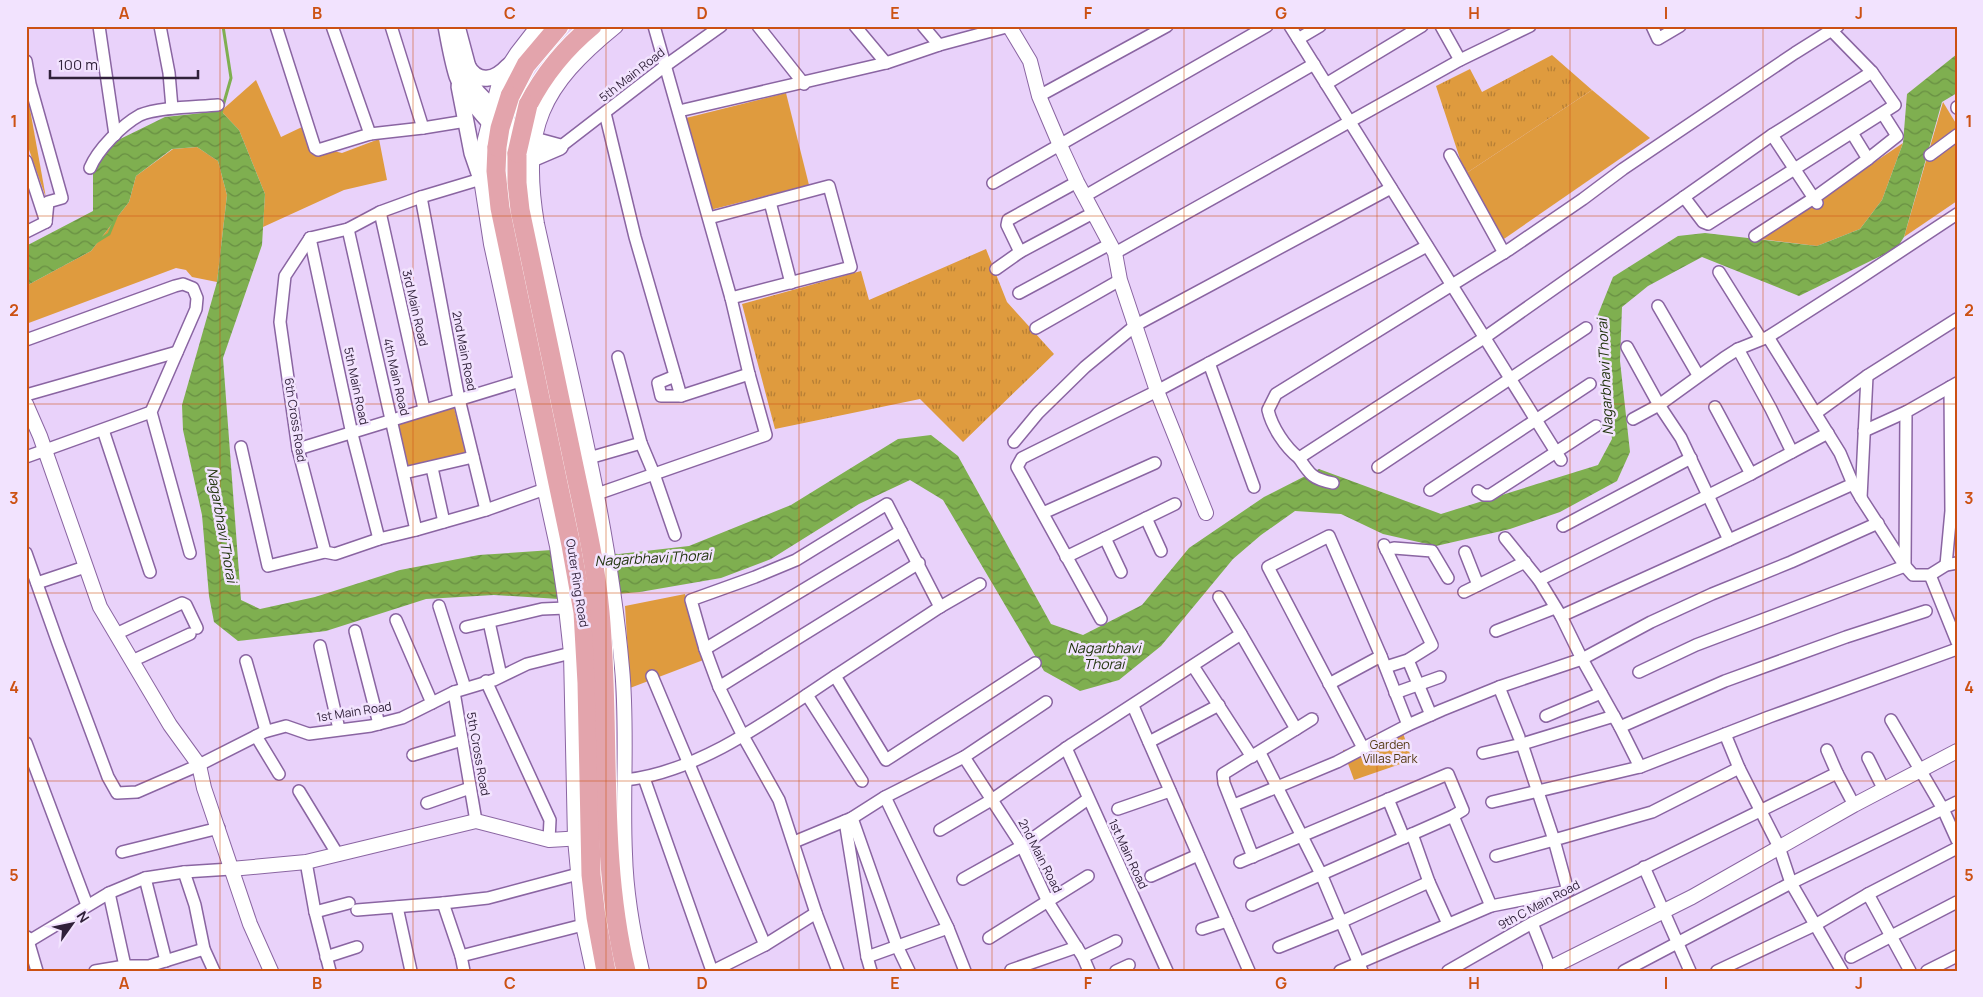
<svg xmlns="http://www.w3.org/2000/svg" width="1983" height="997" font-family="Manrope,sans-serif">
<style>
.grass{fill:url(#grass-tufts)}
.green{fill:#df9b3e}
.water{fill:url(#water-waves)}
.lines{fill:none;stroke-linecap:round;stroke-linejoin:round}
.stream{stroke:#7faf50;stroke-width:3}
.minor-casing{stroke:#8a65a2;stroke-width:14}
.tertiary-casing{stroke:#8a65a2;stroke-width:16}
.secondary-casing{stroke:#8a65a2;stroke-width:18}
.trunk-casing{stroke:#fff;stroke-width:21}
.minor{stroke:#fff;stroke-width:11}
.tertiary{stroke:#fff;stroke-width:14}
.secondary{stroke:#fff;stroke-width:15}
.trunk{stroke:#e3a4ac;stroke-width:19}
.trunk-bridge-casing{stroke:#fff;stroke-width:21;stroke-linecap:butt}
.trunk-bridge{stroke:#e3a4ac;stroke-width:19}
.grid{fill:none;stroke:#cc5113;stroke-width:1;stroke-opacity:0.55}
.labels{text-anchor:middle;stroke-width:5;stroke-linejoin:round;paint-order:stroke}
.street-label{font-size:12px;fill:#30213a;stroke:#f2e3fe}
.park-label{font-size:12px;fill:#543811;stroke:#f2e3fe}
.water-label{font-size:14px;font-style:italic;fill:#21340d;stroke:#f2e3fe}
.neatline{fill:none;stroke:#cc5113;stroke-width:2}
.grid-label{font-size:16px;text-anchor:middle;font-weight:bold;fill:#cc5113}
</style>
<defs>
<pattern id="grass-tufts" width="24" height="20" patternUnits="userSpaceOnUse" patternTransform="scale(1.25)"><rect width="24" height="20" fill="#df9b3e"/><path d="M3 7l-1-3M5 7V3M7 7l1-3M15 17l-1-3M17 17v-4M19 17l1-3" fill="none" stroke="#b57e35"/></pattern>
<pattern id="water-waves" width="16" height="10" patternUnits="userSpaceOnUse" patternTransform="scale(1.25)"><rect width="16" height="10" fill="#7faf50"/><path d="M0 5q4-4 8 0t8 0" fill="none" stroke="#688e43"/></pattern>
</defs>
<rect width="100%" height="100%" fill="#e9d2fa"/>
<g class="grass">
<path d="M1552 55 1592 90 1465 174 1436 86 1470 69 1482 92Z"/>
<path d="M986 249 1007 302 1054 354 963 442 920 399 775 429 742 304 861 271 869 300Z"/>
</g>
<g class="green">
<path d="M256 80 281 137 302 127 313 146 342 153 379 139 387 180 344 190 263 227 265 194 239 130 221 111Z"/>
<path d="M26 87 46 198 26 141Z"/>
<path d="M1592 90 1650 138 1501 241 1465 174Z"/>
<path d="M786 93 809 185 710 210 686 118Z"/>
<path d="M1943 102 1957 125V201L1904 237Z"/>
<path d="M1903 143 1882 200 1860 229 1817 246 1760 239Z"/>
<path d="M197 147 218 161 227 195 217 282 192 277 186 270 176 268 26 324V286L91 251 129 202 136 176 173 149Z"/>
<path d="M454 408 469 462 411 477 397 424Z"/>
<path d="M685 594 706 659 630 688 625 606Z"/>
<path d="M1402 730 1412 760 1354 780 1343 750 1363 748Z"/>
</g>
<path class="water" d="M1957 54V93L1942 102 1904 237 1897 248 1799 296 1702 257 1648 286 1622 307 1620 361 1630 452 1617 481 1560 512 1510 529 1436 546 1383 534 1341 514 1295 511 1261 535 1233 559 1161 646 1119 680 1080 691 1044 671 943 500 910 480 859 504 771 559 721 578 640 592 559 599 494 595 426 599 326 631 238 641 214 622 209 596 202 515 183 430 182 405 217 282 227 195 218 161 197 147 172 149 136 176 129 202 91 251 26 286V246L93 211V168L114 142 165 117 221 111 239 130 265 194 262 245 223 358 241 600 260 609 315 597 400 570 479 555 552 550 619 554 689 546 791 505 898 439 931 435 958 456 1051 624 1083 635 1142 605 1189 548 1264 497 1319 469 1441 514 1598 465 1612 439 1597 317 1613 277 1678 236 1705 233 1817 246 1860 229 1882 200 1903 143 1907 94Z"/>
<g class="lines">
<g class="stream">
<path d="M221 113 231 78 223 26"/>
<path d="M96 242 109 234 116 217"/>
</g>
<g class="minor-casing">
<g id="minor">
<path d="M99 26 115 135"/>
<path d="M160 26 169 73 172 108"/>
<path d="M276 26 315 148 318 150 370 134 423 128 466 121"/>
<path d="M332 26 370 134"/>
<path d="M391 26 423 128"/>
<path d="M758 26 804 84"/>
<path d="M855 26 886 63"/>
<path d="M923 26 939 45"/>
<path d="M1290 26 1561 460"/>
<path d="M1441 26 1460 60"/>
<path d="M1652 26 1658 39 1680 26"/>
<path d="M1829 26 1831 30 1872 72 1772 135 1484 338 1299 458C1285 447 1272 427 1268 410L1276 394 1510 249 1583 199 1623 169 1795 53 1838 26"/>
<path d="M1298 39 1320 26"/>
<path d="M26 61 30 84 62 198 48 202 46 222"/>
<path d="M1326 84 1422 26"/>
<path d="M1039 96 1167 26"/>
<path d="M1957 107V108"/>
<path d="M679 111 886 63 939 45 1010 26"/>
<path d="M605 113 635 237 681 396 749 374"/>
<path d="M1772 135 1817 203"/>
<path d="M560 147 665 66 721 26"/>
<path d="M1450 155 1504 253"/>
<path d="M1930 155 1957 135"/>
<path d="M1868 159 1897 136 1883 114"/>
<path d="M26 161 45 219"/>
<path d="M90 168C98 149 122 125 140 115 158 107 197 107 218 105"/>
<path d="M993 183 1267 26"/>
<path d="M1085 196 1314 64"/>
<path d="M421 197 459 399 486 510"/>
<path d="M1684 197 1703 222 1708 224 1895 105 1872 72"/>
<path d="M770 202 791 283"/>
<path d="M380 212 424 409"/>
<path d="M709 218 829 186 851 267 731 298"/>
<path d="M348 229 416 530"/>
<path d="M26 232 46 222"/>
<path d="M1755 236 1814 198 1868 159 1852 133"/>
<path d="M310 238 285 276 280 322 298 449 325 552 335 554 379 539 416 530 486 510 545 489"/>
<path d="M310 238 352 434 379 539"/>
<path d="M310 238 348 229 380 212 421 197 481 179"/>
<path d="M1020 252 1093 213"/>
<path d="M1115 253 1460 60 1530 26"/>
<path d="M996 269 1020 252 1007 225 1008 220 1077 182"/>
<path d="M1719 272 1761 339"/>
<path d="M1019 293 1110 244"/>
<path d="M1658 306 1698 375"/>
<path d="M1036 328 1120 280"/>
<path d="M1768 337 1840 453 1853 484 1861 498 1905 566 1913 575H1930L1946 565 1957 563"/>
<path d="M26 340 175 286 183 284 193 288 197 298 196 309 151 412 190 553"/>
<path d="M1627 347 1659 405 1681 438 1729 540"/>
<path d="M1738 349 1771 409 1792 452"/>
<path d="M1209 363 1254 487"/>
<path d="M675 376 658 383 661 396H681"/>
<path d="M26 395 177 352"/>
<path d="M1715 407 1751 474 1828 433"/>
<path d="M1816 413 1867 376 1957 319"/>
<path d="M1633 419 1659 405 1724 358 1738 349 1768 337 1857 280 1957 214"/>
<path d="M103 430 150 572"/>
<path d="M1864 431 1906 412"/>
<path d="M1014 442 1038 413 1085 367 1136 325 1391 188"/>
<path d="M641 443 654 474 675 535"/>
<path d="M241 447 268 566 325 552"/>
<path d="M298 449 520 381"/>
<path d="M26 457 151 412"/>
<path d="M589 458 641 443 618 357"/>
<path d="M1299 458C1310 475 1313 479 1333 483"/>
<path d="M1378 467 1586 328"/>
<path d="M432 468 444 522"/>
<path d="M404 473 473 457"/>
<path d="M1430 490 1590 384"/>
<path d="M1478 491 1484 495H1490L1596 426"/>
<path d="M597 494 766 435 749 374 731 298 654 26"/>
<path d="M1861 498 1867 376"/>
<path d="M1043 513 1155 463"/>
<path d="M1146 518 1161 551"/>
<path d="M1563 526 1691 458"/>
<path d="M1105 538 1121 572"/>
<path d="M1505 538 1539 580 1561 616 1582 659 1620 727 1640 767"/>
<path d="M1384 545 1432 645 1408 660 1386 667"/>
<path d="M1386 550 1394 548 1432 551 1448 578"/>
<path d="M1465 552 1478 585"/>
<path d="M26 553 58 643 108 777 117 793 137 792 199 765 264 732 286 726 309 734 371 726 402 718 454 692 494 680 527 664 571 653"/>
<path d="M1066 557 1175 504"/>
<path d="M1946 565 1951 511 1950 387"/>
<path d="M1930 575 1957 642"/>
<path d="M1539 580 1751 474"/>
<path d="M37 583 85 567"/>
<path d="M1464 592 1525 562"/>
<path d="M1219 597 1241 634"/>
<path d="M439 606 465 688"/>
<path d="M1561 616 1853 484"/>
<path d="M1101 619 1017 467 1022 458 1157 391 1427 246"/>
<path d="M396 620 432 703"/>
<path d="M489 622 501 676"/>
<path d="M466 627 542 609 566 608"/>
<path d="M355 631 379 724"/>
<path d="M1496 631 1555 608"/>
<path d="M116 634 182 603 186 605 197 628"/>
<path d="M320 646 339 729"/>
<path d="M705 649 901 531"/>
<path d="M1408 660 1431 715"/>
<path d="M132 661 190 634"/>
<path d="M246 661 266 731"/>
<path d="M1193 666 1252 757"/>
<path d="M1639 672 1696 645 1905 566 1906 412 1957 383"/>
<path d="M652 676 765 945"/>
<path d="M835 676 940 607 980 584"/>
<path d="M486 681 550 820 549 840"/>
<path d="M1329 684 1381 656"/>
<path d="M719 687 919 563"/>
<path d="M1499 687 1519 737"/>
<path d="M454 692 476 821"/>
<path d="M1395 693 1440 677"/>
<path d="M807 695 862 781"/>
<path d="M1133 706 1249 971"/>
<path d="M1546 716 1601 693"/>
<path d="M1891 720 1943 809 1957 840"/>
<path d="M1620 727 1725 681 1846 637 1926 611"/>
<path d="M1296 729 1312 719"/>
<path d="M1725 734 1739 768"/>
<path d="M256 736 279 774"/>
<path d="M1149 742 1219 705"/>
<path d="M26 743 87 905"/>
<path d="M1066 748 1167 971"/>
<path d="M1363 748 1268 567 1329 536 1381 656 1408 725"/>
<path d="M1827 750 1837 773"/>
<path d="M1260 753 1321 874 1362 971"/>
<path d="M1483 753 1522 744 1614 716"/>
<path d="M413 755 462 740"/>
<path d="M964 757 1022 846 1048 902 1083 957 1089 971"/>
<path d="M1868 758 1884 790"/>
<path d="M644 778 712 971"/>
<path d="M625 780C700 772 773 717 835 676L886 760 1035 663"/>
<path d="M299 791 338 855"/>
<path d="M885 797 948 928 965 971"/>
<path d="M1388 799 1404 838"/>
<path d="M1492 802 1640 767 1769 717 1957 649"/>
<path d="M427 803 470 788"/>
<path d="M1234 805 1337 762 1408 725 1442 710 1499 687 1582 659 1651 622 1712 594 1791 562 1878 523"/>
<path d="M1118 809 1170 791"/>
<path d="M1453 816 1491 906"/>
<path d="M852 818 897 946 909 971"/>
<path d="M845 821 867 957 871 971"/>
<path d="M940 830 993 799 1072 744 1241 634 1296 729 1223 774 1224 783 1253 857"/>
<path d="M1412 834 1429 882 1448 924"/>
<path d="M794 842 852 818 885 797 964 757 1046 702"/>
<path d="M122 852 219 828"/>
<path d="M1496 856 1554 840 1522 744"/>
<path d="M306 862 315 912 330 971"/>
<path d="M1240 862 1448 774 1463 810 1453 816 1252 905"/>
<path d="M1644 867 1690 971"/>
<path d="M184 872 231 869"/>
<path d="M1151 876 1198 855"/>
<path d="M145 878 166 961"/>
<path d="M963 879 1022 846 1088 799"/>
<path d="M109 893 125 966"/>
<path d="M1868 894 1957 848"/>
<path d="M443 903 488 898 578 874"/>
<path d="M397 907 411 971"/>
<path d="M357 910 443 903 461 956 583 925"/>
<path d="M315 912 349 903"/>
<path d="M1532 923 1550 968"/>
<path d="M1202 929 1227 921"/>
<path d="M27 937 37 971"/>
<path d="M989 938 1088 876"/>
<path d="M26 943 109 893 145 878 184 872 195 905 204 949 214 971"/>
<path d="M1279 947 1341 922 1429 882"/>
<path d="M461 956 464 971"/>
<path d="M326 957 357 947"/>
<path d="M867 957 948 928"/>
<path d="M1083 957 1116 941"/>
<path d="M1851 957 1957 902"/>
<path d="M1011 970 1077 947"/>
<path d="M95 971 125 966H149L204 949"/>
<path d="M713 971 765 945 816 913"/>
<path d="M838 971 816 913 779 800 743 736 719 687 705 649 691 600 755 577 796 560 887 504 940 607"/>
<path d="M1116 971 1129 965"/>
<path d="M1340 971 1491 906 1568 891 1554 840 1652 812 1739 768 1779 847 1791 883 1842 971"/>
<path d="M1448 971 1532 923 1837 773 1854 805"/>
<path d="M1624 971 1791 883 1957 802"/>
<path d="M1717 971 1815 925 1868 894 1910 971"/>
<path d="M1927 971 1957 956"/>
</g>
</g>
<g class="tertiary-casing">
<g id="tertiary">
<path d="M538 26 517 53 500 79 483 147 481 179 491 244 557 546 565 599 571 653 575 839 583 925 593 971"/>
<path d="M616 26C542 86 521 128 537 224 569 370 609 518 622 668 628 730 622 792 625 854 626 893 633 933 642 971"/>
<path d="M1009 26 1030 61 1039 96 1059 143 1077 182 1115 253 1120 280 1157 391 1206 513"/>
<path d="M26 404 40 436 100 607 170 725 199 765 204 788 250 924 271 971"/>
<path d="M231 869 306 862 476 821 549 840 583 838"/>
<path d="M1550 971V968L1692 897 1854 805 1957 751"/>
</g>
</g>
<g class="secondary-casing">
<g id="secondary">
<path d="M446 26C449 42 452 60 457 76 466 100 509 147 532 159L560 147 527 138 518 134 477 92 473 86 457 26"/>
<path d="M467 65C478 85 495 80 508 66"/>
<path d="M459 86 472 153 481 179"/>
</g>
</g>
<g class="trunk-casing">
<g id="trunk">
<path d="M510 96 526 65 559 26"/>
<path d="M528 105C544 74 564 49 592 26"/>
<path d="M497 147 496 171 500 208 571 545 583 612 587 683 591 875 596 917 606 971"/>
<path d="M517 153V183L520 210C537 290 554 371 571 452 582 505 595 558 600 612 611 731 598 854 626 971"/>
</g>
</g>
<use href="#minor" class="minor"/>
<use href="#tertiary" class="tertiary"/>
<use href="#secondary" class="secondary"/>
<use href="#trunk" class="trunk"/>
<g class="trunk-bridge-casing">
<g id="trunk-bridge">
<path d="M497 147 500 128 510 96"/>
<path d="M517 153 528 105"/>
</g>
</g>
<use href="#trunk-bridge" class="trunk-bridge"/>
</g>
<path class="grid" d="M220 26V971M413 26V971M606 26V971M799 26V971M992 26V971M1184 26V971M1377 26V971M1570 26V971M1763 26V971M26 216H1957M26 404H1957M26 593H1957M26 781H1957"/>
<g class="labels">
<g class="street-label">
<text transform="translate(632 75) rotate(-38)" y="4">5th Main Road</text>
<text transform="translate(415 308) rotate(77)" y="4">3rd Main Road</text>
<text transform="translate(464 351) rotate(79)" y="4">2nd Main Road</text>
<text transform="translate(396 377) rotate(77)" y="4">4th Main Road</text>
<text transform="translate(356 386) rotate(78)" y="4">5th Main Road</text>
<text transform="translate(295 420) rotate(81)" y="4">6th Cross Road</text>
<text transform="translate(577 583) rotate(81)" y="4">Outer Ring Road</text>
<text transform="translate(354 712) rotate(-9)" y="4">1st Main Road</text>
<text transform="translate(478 754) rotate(80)" y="4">5th Cross Road</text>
<text transform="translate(1128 854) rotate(65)" y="4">1st Main Road</text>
<text transform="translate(1040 856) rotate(63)" y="4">2nd Main Road</text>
<text transform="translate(1539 905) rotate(-28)" y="4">9th C Main Road</text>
</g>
<g class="park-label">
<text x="1390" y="749">Garden<tspan x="1390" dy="14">Villas Park</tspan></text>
</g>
<g class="water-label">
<text transform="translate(1605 377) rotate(-93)" y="5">Nagarbhavi Thorai</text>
<text transform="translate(222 525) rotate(80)" y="5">Nagarbhavi Thorai</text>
<text transform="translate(653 558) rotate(-3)" y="5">Nagarbhavi Thorai</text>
<text x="1104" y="653">Nagarbhavi<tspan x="1104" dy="16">Thorai</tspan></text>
</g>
</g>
<rect width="1983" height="997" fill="none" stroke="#f2e3fe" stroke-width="55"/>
<g transform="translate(72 924) rotate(57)" stroke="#f2e3fe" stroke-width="4" paint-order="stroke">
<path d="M0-4L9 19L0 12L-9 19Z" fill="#30213a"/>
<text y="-8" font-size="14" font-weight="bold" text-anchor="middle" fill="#30213a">N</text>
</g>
<path d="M50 70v8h148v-8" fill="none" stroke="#30213a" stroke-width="2.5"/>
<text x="58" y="70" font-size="15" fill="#30213a" stroke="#f2e3fe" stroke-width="4" paint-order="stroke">100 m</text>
<rect x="28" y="28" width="1928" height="942" class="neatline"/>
<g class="grid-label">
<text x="124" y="19">A</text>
<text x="317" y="19">B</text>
<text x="510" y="19">C</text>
<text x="702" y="19">D</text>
<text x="895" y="19">E</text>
<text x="1088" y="19">F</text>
<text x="1281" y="19">G</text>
<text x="1474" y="19">H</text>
<text x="1666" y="19">I</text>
<text x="1859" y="19">J</text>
<text x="14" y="127">1</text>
<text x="1969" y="127">1</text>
<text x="14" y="316">2</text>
<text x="1969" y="316">2</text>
<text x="14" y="504">3</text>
<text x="1969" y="504">3</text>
<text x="14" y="693">4</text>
<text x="1969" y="693">4</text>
<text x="14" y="881">5</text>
<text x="1969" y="881">5</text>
<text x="124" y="989">A</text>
<text x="317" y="989">B</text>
<text x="510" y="989">C</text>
<text x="702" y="989">D</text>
<text x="895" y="989">E</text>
<text x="1088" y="989">F</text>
<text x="1281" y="989">G</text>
<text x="1474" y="989">H</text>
<text x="1666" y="989">I</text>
<text x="1859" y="989">J</text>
</g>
</svg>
